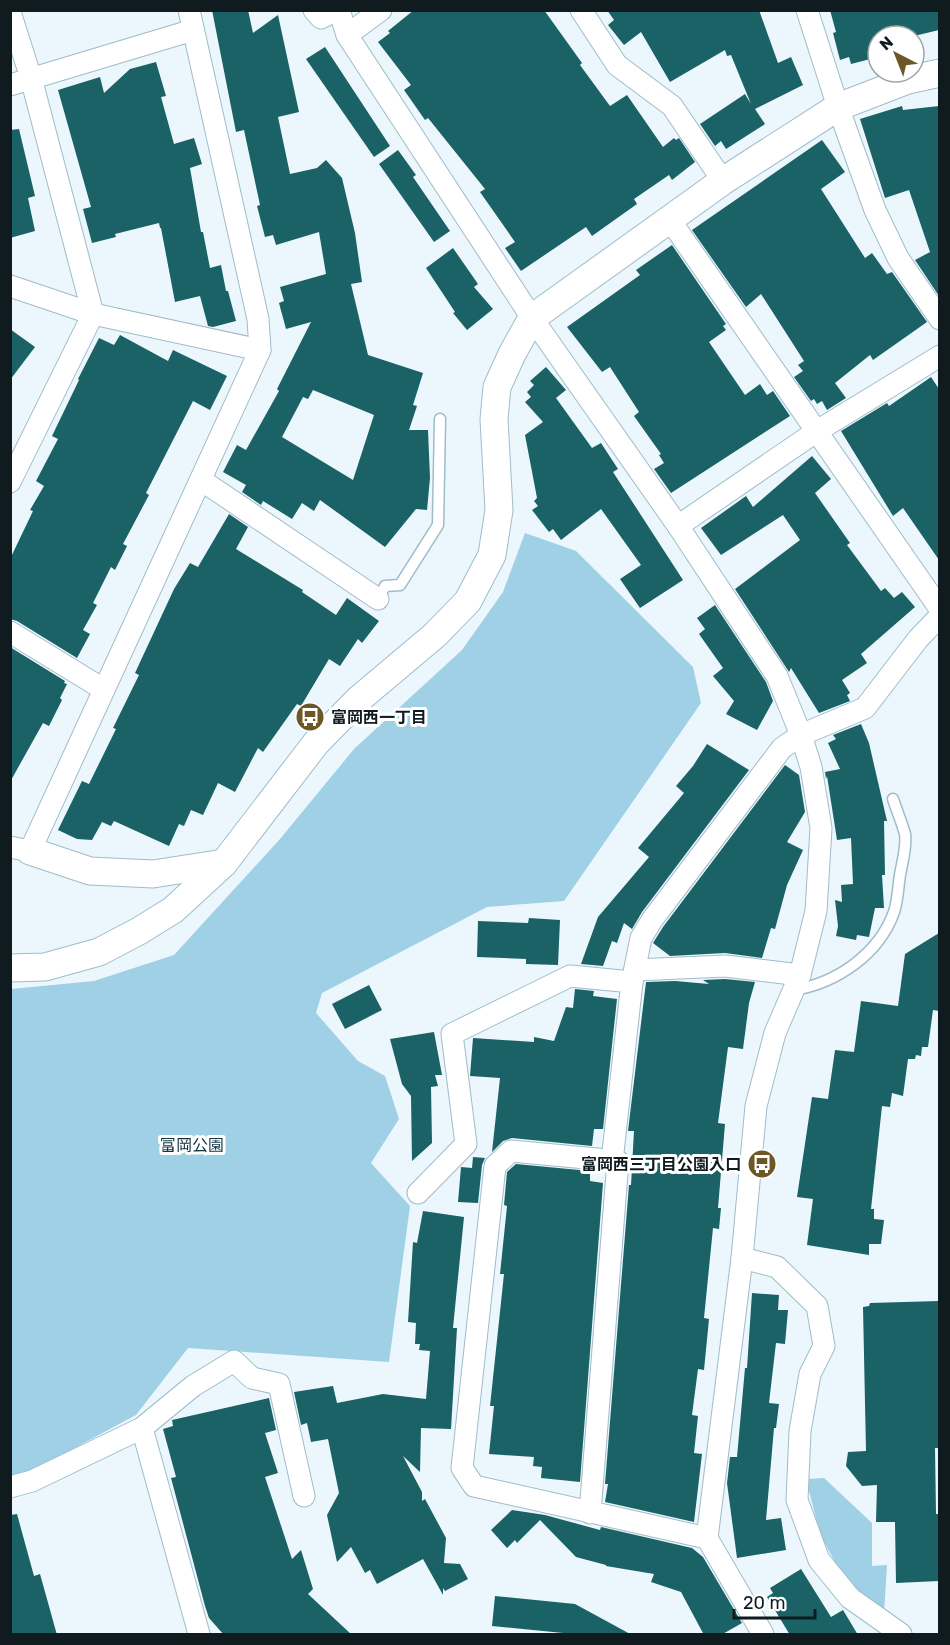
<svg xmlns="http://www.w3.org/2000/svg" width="950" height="1645" font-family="Rubik,'Noto Sans JP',sans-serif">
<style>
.green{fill:#9fd0e5}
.building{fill:#1a6265;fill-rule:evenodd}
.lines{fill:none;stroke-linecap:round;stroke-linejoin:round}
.service-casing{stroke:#9fbcc9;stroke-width:13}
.minor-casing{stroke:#9fbcc9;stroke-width:23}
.tertiary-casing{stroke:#9fbcc9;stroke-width:29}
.service{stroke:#fff;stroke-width:10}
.minor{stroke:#fff;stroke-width:21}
.tertiary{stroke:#fff;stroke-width:27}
.labels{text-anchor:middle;stroke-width:6;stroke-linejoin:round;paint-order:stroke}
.poi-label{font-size:16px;font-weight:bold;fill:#101b20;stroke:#fff;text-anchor:start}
.park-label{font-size:16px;fill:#113441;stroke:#fff}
</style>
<rect width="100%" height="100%" fill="#ebf7fd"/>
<g class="green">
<path d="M525 533 576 551 693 667 701 703 564 901 487 907 322 993 316 1013 358 1061 385 1076 399 1119 371 1163 410 1206 389 1362 188 1348 136 1415 11 1482V989L94 981 174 955 280 839 354 749 462 650 503 592Z"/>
<path d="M824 1478 872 1523V1566L887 1565 884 1614 846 1583 820 1534 806 1479Z"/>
</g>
<g class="building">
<path d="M212 10H248L253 33 278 15 299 112 278 117 290 174 317 168 326 160 342 178 355 233 362 282 351 284 368 355 423 373 413 405 417 406 409 430H428L430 478 427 510 416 509 385 547 320 500 314 511 302 503 292 519 263 501 261 505 242 492 246 485 223 472 237 445 246 450 279 391 277 389 311 322 286 329 279 303 284 301 280 287 326 274 319 232 276 245 273 235 265 237 257 206 260 205 244 130 236 132ZM313 390 374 415 353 480 282 437 303 397 308 399Z"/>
<path d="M414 10H544L582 63 580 65 610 106 627 95 663 147 674 138 676 140 679 138 695 162 672 180 669 175 634 199 637 204 592 236 586 227 521 271 505 248 515 242 480 192 485 189 428 118 425 120 404 90 411 85 378 42 390 33 388 31Z"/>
<path d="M607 10H759L778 63 791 57 803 85 755 109 765 124 726 149 721 141 715 146 700 124 745 94 751 104 731 55 727 56 725 50 670 82 641 32 624 45 608 25 614 20Z"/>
<path d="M830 10H939V30L914 36H878V57L851 64 849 57 840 60 833 33 836 32Z"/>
<path d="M325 47 390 146 374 157 306 59Z"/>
<path d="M156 62 166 96 161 97 174 144 194 138 202 164 190 168 201 232H203L210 268 221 265 226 291H228L236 321 213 327 208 326 200 296 175 302 161 228H160L159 223 115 234 116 237 92 243 83 209 91 207 58 90 100 77 104 93 130 69Z"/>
<path d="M902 106 903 110 939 106V296L915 260 930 252 909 190 885 198 860 119Z"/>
<path d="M19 129 35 196 28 198 35 231 10 238V130Z"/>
<path d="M822 140 845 172 821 189 865 258 872 253 887 274 892 272 927 322 873 360 870 355 835 383 846 398 827 410 822 401 817 404 814 399 811 401 794 377 803 371 798 365 804 361 761 294 746 307 692 230Z"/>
<path d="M398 150 416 175 413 177 450 231 434 242 379 164Z"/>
<path d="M672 245 726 324 723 326 726 330 709 342 745 395 760 384 767 395 773 391 790 416 671 493 654 469 664 463 659 455 661 454 634 416 639 412 610 367 602 372 567 327 640 275 636 270Z"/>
<path d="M453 248 478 284 474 287 493 309 467 330 453 313 455 312 426 268Z"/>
<path d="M10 329 35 347 10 380Z"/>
<path d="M120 335 168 361 173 350 227 376 210 410 193 401 146 493 149 495 123 544 127 546 115 570 111 567 93 603 97 605 83 630 90 634 77 658 17 621 10 619V559L33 511 30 510 44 486 36 481 58 439 52 436 79 380 78 379 99 338 114 345Z"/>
<path d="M546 367 566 390 556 398 592 448 601 443 618 469 613 472 683 580 640 608 620 579 641 565 601 509 561 540 553 529 549 532 532 510 538 506 534 501 537 498 525 435 543 422 525 402 531 397 527 392 534 385 530 381Z"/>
<path d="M931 377 939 389V560L903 508 893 516 841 431 887 403 889 406Z"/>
<path d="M812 456 831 479 815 493 850 543 847 545 881 591 885 588 894 598 902 592 915 607 861 654 867 663 842 680 850 693 847 695 850 701 819 713 791 668 789 672 735 589 800 540 783 515 721 555 701 528 746 496 753 507Z"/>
<path d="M229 514 248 527 236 549 303 590 302 592 336 615 347 598 379 621 362 643 358 639 340 666 329 659 301 706 297 704 263 752 258 748 235 792 218 783 203 815 191 810 184 826 179 824 169 846 114 821 111 826 102 822 92 840 77 839 58 830 82 781 89 784 116 729 113 728 139 675 135 673 174 589 190 563 198 567Z"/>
<path d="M715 605 766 682 773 701 757 730 726 714 734 701 713 676 723 668 699 634 705 629 697 618Z"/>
<path d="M10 647 65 681 64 683 67 684 60 698 62 700 49 726 43 723 10 782Z"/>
<path d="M861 724 869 743 887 821H884L885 875H882L884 908H875L869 937 857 935 856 940 836 936 838 926 835 900 842 902 841 885 853 884 851 838 837 840 827 776 826 779 825 772 840 769 828 743 836 739 833 735Z"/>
<path d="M707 744 749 770 642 912 632 929 624 923 617 943 612 941 603 966 581 964 598 917 649 857 638 848 684 793 676 786 693 766Z"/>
<path d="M785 765 799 775 805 812 787 842 803 850 787 885 775 929 771 928 762 958 725 953 670 956 653 943 663 927Z"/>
<path d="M529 918 560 920 558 965 526 964V959L477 957 478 921 528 923Z"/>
<path d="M939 933V1011L933 1010 928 1047H922L921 1056 916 1055 915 1059H908L903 1096 892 1093 890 1107 882 1106 871 1209H874V1219L884 1220 881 1244H869V1255L807 1245 813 1199 797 1197 812 1097 828 1099 835 1050 854 1052 861 1001 898 1006 905 954Z"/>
<path d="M725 979 755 982 749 1003 743 1049 728 1047 718 1123 725 1124 718 1208H721L719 1229 713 1228 704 1318 709 1319 704 1370 698 1369 692 1415 698 1416 694 1453 702 1454 694 1522 605 1502 608 1484H605L629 1185H631L634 1131H628L646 982 675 981 709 984 703 980Z"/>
<path d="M369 985 382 1010 345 1029 332 1004Z"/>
<path d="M575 989 594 991 593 996 617 999 603 1129H594L592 1146 512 1138 503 1141 492 1152 500 1078 470 1076 473 1038 534 1042V1037L554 1041 566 1007 573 1008Z"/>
<path d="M434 1032 442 1075H435L438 1086 431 1087 432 1143 412 1161 411 1096 402 1084 390 1039Z"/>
<path d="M473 1157 485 1158 482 1165 478 1203 458 1202 461 1167 472 1168Z"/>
<path d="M516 1164 590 1171V1181L603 1183 580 1482 541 1478 542 1467 533 1466 534 1457 489 1454 494 1406H490L504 1274H500L507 1206 504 1205 507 1172Z"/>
<path d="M423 1211 464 1217 453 1328H457L451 1429 421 1428 420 1472 403 1456 422 1492V1501L425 1499 446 1538 444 1563 460 1564 468 1579 445 1591 443 1588V1595L423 1559 377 1584 370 1570 365 1573 351 1547 337 1562 327 1515 339 1493 328 1439 311 1442 307 1423 301 1425 294 1392 333 1386 337 1403 383 1394 426 1399 430 1351 419 1350 420 1344H415L416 1323 408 1322 413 1242 417 1243Z"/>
<path d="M752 1293 779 1295 778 1310H788L785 1344 776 1343 769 1403 779 1404 776 1428H774L766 1520 781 1518 786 1550 737 1558 727 1483 730 1457H737L745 1368H747Z"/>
<path d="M939 1301V1448H935L936 1514H939V1581L896 1583 895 1522H876L877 1485 862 1486 846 1466 848 1452 866 1451 863 1307 869 1306 870 1303Z"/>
<path d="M269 1398 276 1430 265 1433 278 1473 265 1477 292 1559 301 1550 313 1589 308 1594 352 1635H224L209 1618 205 1606 171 1478 176 1477 163 1429 173 1426 172 1420Z"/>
<path d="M512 1510 545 1515 600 1530 601 1527 692 1548 703 1557 742 1623 721 1635H704L681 1592 651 1582 654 1574 606 1566V1565L576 1557 540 1520 517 1543 515 1540 507 1548 491 1530Z"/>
<path d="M17 1514 34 1576 40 1574 57 1635H10V1515Z"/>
<path d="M801 1569 831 1617 843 1610 858 1635H790L767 1597 773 1593 770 1588Z"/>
<path d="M495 1596 575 1604 632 1635H561L563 1633 492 1626Z"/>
</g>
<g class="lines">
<g class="service-casing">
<g id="service">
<path d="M378 599 385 586 400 585 438 525 440 419"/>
<path d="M794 990C837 983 879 954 894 912 898 900 898 887 900 875 902 863 907 846 905 834 902 823 897 811 893 799"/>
</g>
</g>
<g class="minor-casing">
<g id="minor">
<path d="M314 10 321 18 336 10"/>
<path d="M339 10 347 35 532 318 678 526 777 676 801 735 811 767 821 828 816 911 800 975 775 1033 756 1106 742 1258 707 1538 763 1634"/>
<path d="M581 10 617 65 672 106 723 181"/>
<path d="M807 10 838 107 875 210 898 258 940 319"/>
<path d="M10 12 31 78 93 314 10 482"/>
<path d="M347 35 381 10"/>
<path d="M10 85 193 30"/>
<path d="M670 220 940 609"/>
<path d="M10 286 93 314 260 350"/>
<path d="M201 480 378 599"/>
<path d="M678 526 817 431 940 356"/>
<path d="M10 632 103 689"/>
<path d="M10 847 30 851 260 350 258 319 189 10"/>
<path d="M635 970 725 966 800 975"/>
<path d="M612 1161 632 982 641 938 652 920 782 748 801 735 865 708 918 639 940 616"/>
<path d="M418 1193 466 1144 452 1034 570 976 632 982"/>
<path d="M742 1258 777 1267 817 1306 824 1346 810 1374 800 1431 797 1500 819 1560 850 1598 901 1634"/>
<path d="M142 1428 199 1634"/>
<path d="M10 1487 32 1481 142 1428 193 1386 234 1361 252 1378 279 1384 304 1496"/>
<path d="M590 1513 618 1161 511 1151 495 1166 462 1468 474 1486 707 1538"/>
</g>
</g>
<g class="tertiary-casing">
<g id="tertiary">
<path d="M30 851 90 871 153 874 224 863"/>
<path d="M10 968 45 967 99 952 139 931 173 910 224 863 316 743 359 699 435 635 468 601 492 555 499 510 494 419 497 387 512 354 532 318 723 181 838 107 908 80 940 73"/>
</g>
</g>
<use href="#service" class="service"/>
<use href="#minor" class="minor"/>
<use href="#tertiary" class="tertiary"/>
</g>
<defs>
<g id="bus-disc" transform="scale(1.5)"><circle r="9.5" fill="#6d5727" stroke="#fff"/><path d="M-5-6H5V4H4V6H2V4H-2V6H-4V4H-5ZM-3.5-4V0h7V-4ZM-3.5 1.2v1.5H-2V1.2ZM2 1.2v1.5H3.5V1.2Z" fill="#fff"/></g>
</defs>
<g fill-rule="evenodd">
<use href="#bus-disc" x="310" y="717"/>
<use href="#bus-disc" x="762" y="1164"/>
</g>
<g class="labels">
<g class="poi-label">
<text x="331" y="723">富岡西一丁目</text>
<text x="741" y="1170" text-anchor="end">富岡西三丁目公園入口</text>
</g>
<g class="park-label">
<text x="192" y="1151">富岡公園</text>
</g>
</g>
<rect width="950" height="1645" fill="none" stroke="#101b20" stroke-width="24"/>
<g transform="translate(896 54) rotate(318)"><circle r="28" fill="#ffffff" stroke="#9fa4a6" stroke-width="1.5"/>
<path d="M0-4.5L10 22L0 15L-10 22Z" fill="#6d5727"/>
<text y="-9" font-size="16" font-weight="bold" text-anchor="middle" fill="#101b20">N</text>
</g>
<path d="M734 1609v9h81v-9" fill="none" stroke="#101b20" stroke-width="3"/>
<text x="743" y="1609" font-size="18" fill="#101b20" stroke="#ffffff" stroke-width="4.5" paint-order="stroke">20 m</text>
</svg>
